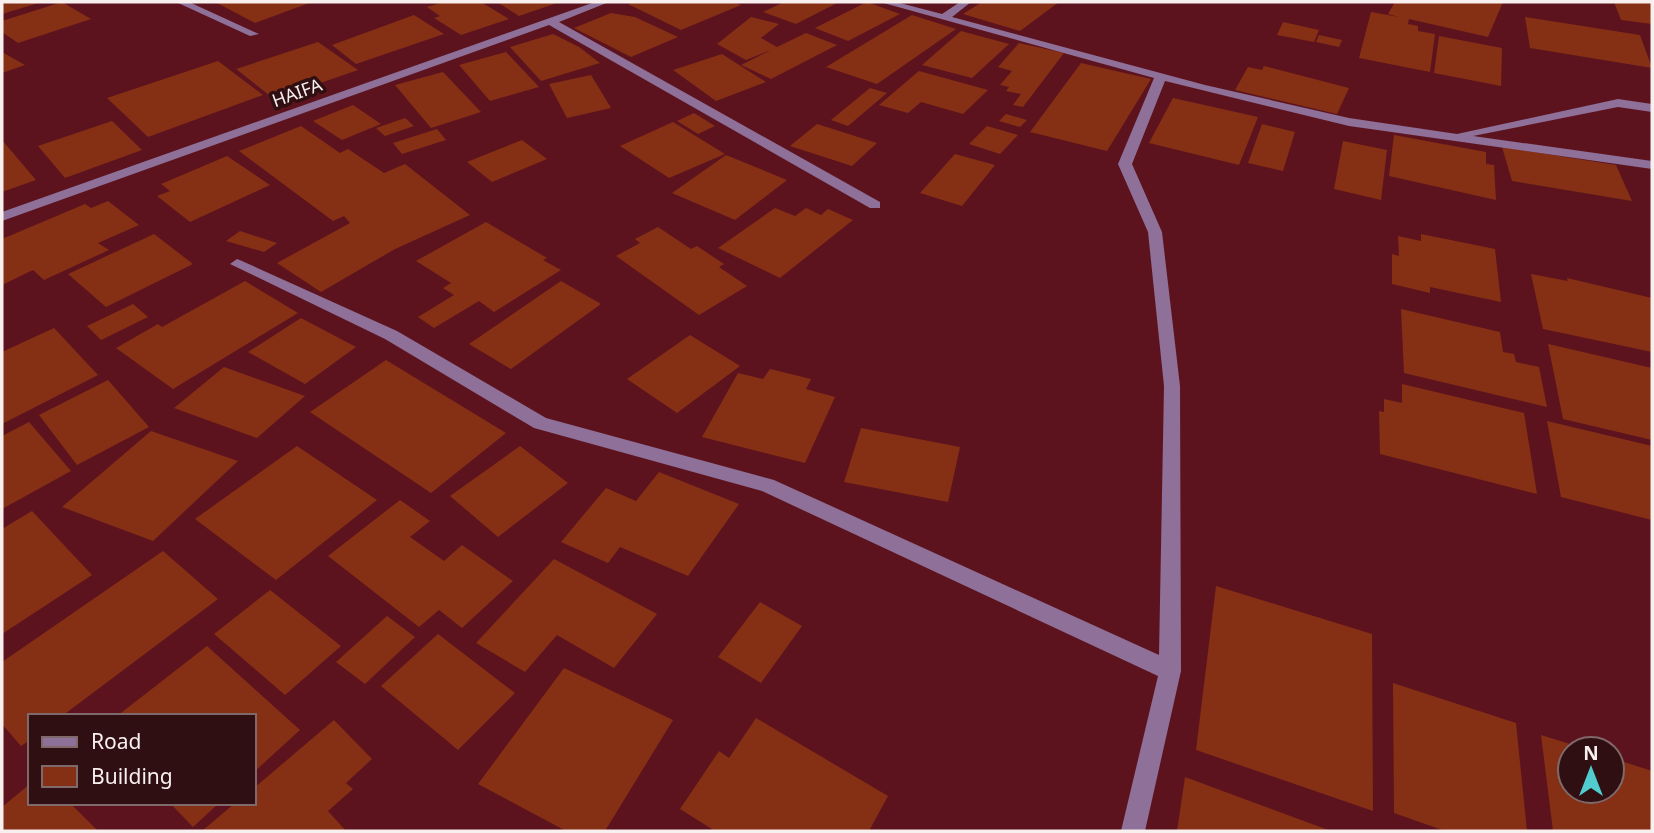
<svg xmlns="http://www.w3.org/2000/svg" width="1654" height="833" font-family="'Noto Sans',sans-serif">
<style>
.building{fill:#852f15}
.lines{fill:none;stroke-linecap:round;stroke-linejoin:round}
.minor{fill:#8e7098;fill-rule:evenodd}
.labels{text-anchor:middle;stroke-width:7;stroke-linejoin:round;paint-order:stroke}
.far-street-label{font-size:18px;fill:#f8efef;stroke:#2f0f11}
</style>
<rect width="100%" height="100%" fill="#5d131e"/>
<g class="building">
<path d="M2 2H42L2 14Z"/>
<path d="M62 2 91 19 18 43 2 32V21Z"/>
<path d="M220 2H312L255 23 217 3Z"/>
<path d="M443 2H481L509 19 461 35 434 18 440 16 427 7Z"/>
<path d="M497 2H560L519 16Z"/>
<path d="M634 2H734L741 5 681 30 628 4Z"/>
<path d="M784 2H839L796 24 763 12Z"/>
<path d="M867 2 900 14 848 41 815 28Z"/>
<path d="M982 2H1059L1020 31 963 14Z"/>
<path d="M1395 2H1503L1488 37 1409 19 1408 24 1418 26V31L1435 34 1430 72 1359 58 1371 12 1399 17 1388 14Z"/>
<path d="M1614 2H1652V24L1621 20Z"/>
<path d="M611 13 635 17 678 37 631 57 574 28Z"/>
<path d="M414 15 444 34 356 64 332 45Z"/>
<path d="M912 15 956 29 877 84 826 67Z"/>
<path d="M751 17 779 24 761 38 777 47 806 33 837 45 771 79 741 65 771 50 746 60 717 44Z"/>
<path d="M1525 17 1640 35 1652 68 1530 48Z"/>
<path d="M1283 22 1319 30 1314 42 1277 35Z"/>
<path d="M961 31 1009 44 972 78 922 65Z"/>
<path d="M553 34 579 47 600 63 541 81 510 47Z"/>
<path d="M1319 35 1342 40 1339 47 1316 42Z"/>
<path d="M1439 36 1502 48 1501 86 1434 73Z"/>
<path d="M318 42 358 70 274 99 236 69Z"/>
<path d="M1019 43 1064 53 1023 107 1013 105 1021 94 1006 91 1009 87 1000 85 1012 71 998 67Z"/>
<path d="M2 52 25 65 2 73Z"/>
<path d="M506 52 539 87 490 101 459 65Z"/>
<path d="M722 54 736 63 766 82 716 101 673 70Z"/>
<path d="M218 61 263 95 148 137 107 98Z"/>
<path d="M1081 63 1151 79 1107 151 1030 132Z"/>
<path d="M1264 66 1349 88 1337 114 1235 90 1248 67 1262 70Z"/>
<path d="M919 71 988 90 963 114 921 102 908 113 879 105Z"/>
<path d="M443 72 481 112 431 128 395 85Z"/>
<path d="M591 75 611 108 567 118 549 84Z"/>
<path d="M870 88 887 93 848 126 831 120Z"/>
<path d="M1173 98 1258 117 1239 165 1149 143Z"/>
<path d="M353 105 381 124 342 140 313 121Z"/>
<path d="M694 113 715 126 698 134 677 121Z"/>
<path d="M1006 114 1027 120 1020 127 999 121Z"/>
<path d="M405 118 414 126 385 136 376 128Z"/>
<path d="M112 121 142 150 65 178 38 146Z"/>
<path d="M673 122 725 154 669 178 620 146Z"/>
<path d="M817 124 877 143 852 166 790 146Z"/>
<path d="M1262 124 1295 132 1283 171 1248 163Z"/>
<path d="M301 126 340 153 348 149 384 173 405 164 470 215 395 249 321 292 277 263 350 223 344 216 333 221 239 151Z"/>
<path d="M987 126 1018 135 1000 154 969 144Z"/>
<path d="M437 129 446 140 402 154 393 143Z"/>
<path d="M1394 135 1486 152V164L1494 165 1496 200 1389 176Z"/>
<path d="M2 140 36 180 2 192Z"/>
<path d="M522 140 547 159 492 182 467 162Z"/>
<path d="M1343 141 1387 150 1381 200 1334 189Z"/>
<path d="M1502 147 1616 165 1632 201 1512 181Z"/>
<path d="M955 154 995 165 962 206 920 193Z"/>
<path d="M726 155 787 180 735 220 672 193Z"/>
<path d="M227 156 270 185 190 222 157 196 170 191 161 184Z"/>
<path d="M108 201 139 225 98 243 109 250 44 280 33 270 2 285V239L85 204 91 208Z"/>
<path d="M775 208 795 216 806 208 821 215 828 209 853 220 780 278 718 248Z"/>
<path d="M486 222 547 258 543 260 561 270 494 312 479 301 434 328 418 317 454 295 443 288 451 283 416 261Z"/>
<path d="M658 227 691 249 697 246 724 264 719 267 747 286 699 315 616 256 640 243 635 239Z"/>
<path d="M240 231 277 243 264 252 226 241Z"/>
<path d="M154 234 193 264 106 307 68 274Z"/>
<path d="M1421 234 1495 249 1501 302 1430 287V293L1392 284V254L1399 256 1398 236 1421 241Z"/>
<path d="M1531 274 1568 281 1567 278 1652 298V352L1543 329Z"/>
<path d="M245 281 298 313 173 389 116 348 158 324 162 327Z"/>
<path d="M561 281 601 304 511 369 469 344Z"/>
<path d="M133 304 148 317 101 340 87 326Z"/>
<path d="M1401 309 1500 332 1503 352 1514 354 1516 362 1539 367 1547 407 1404 373Z"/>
<path d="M301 318 356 347 305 384 248 352Z"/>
<path d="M54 328 98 375 2 424V352Z"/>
<path d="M690 335 740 366 677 413 627 379Z"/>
<path d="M1548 344 1652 368V440L1563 419Z"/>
<path d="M386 360 506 433 431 493 310 412Z"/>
<path d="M224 367 305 396 257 438 174 408Z"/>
<path d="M770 369 811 379 806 389 835 397 805 463 702 437 738 373 763 379Z"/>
<path d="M108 380 149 427 77 465 39 415Z"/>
<path d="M1402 384 1524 413 1537 494 1380 454 1379 411 1384 412V399L1402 403Z"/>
<path d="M1547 421 1652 446V520L1561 497Z"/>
<path d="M29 422 71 471 2 509V436Z"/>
<path d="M861 428 960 447 948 502 844 482Z"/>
<path d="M151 431 238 461 153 541 62 507Z"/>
<path d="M297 446 377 500 276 580 195 519Z"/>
<path d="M520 446 568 483 498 537 450 496Z"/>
<path d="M659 472 739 504 688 576 620 547 608 563 561 542 606 488 636 501Z"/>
<path d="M400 500 430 521 410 537 444 561 462 545 513 581 462 628 439 610 419 627 328 556Z"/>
<path d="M32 511 92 575 2 634V529Z"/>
<path d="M163 551 218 599 62 716H30V740L21 746 2 724V662Z"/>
<path d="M554 559 657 614 614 668 557 635 525 672 476 643Z"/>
<path d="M1216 586 1372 634 1373 811 1196 750Z"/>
<path d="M270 590 341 646 285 695 214 634Z"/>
<path d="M760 602 802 626 761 683 718 657Z"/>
<path d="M387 616 415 637 365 684 336 662Z"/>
<path d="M438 634 515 693 458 750 381 686Z"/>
<path d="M207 646 300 730 254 772V716H117Z"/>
<path d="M564 668 673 720 605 831H566L478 784Z"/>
<path d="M1393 683 1516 723 1527 831H1445L1394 813Z"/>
<path d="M756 718 888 796 869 831H715L680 809 719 751 729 758Z"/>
<path d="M334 720 372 759 346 783 353 789 328 811 346 831H202L235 803H254V788Z"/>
<path d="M1541 735 1583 748 1570 749V791H1612V758L1652 771V831H1553Z"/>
<path d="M1185 777 1331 831H1177Z"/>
<path d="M30 784V803H70L98 831H2V807Z"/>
<path d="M170 803H219L193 827Z"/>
</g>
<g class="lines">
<g class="minor">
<path d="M176 2H189L259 34 250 36Z"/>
<path d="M595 2H609L559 22 880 202V208H870L549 25 2 221V212Z"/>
<path d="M880 2H896L942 14 960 2H971L952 17 1205 85 1349 118 1457 134 1618 99 1652 104V112L1618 107 1473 136 1652 161V169L1349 126 1165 81 1132 164 1162 232 1180 386 1181 671 1145 831H1121L1158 676 762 491 534 428 385 339 230 264 237 259 242 261 397 331 546 418 774 480 1159 655 1164 386 1148 232 1118 164 1154 78Z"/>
</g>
</g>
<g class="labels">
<g class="far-street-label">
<text transform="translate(297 93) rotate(-20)" y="6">HAIFA</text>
</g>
</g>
<rect width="1654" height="833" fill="none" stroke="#f8efef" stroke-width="7"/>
<rect x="28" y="714" width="228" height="91" fill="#2f0f11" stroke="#7f696a" stroke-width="2"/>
<rect x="42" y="737" width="35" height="10" fill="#8e7098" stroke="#7f696a" stroke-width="2"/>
<text x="91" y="749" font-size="21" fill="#f8efef">Road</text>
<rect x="42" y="766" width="35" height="21" fill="#852f15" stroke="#7f696a" stroke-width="2"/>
<text x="91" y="784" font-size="21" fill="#f8efef">Building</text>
<g transform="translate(1591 770)"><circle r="33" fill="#2f0f11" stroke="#7f696a" stroke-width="2"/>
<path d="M0-5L12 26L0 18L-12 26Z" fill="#52cdcf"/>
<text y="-10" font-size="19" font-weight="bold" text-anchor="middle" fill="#f8efef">N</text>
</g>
</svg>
